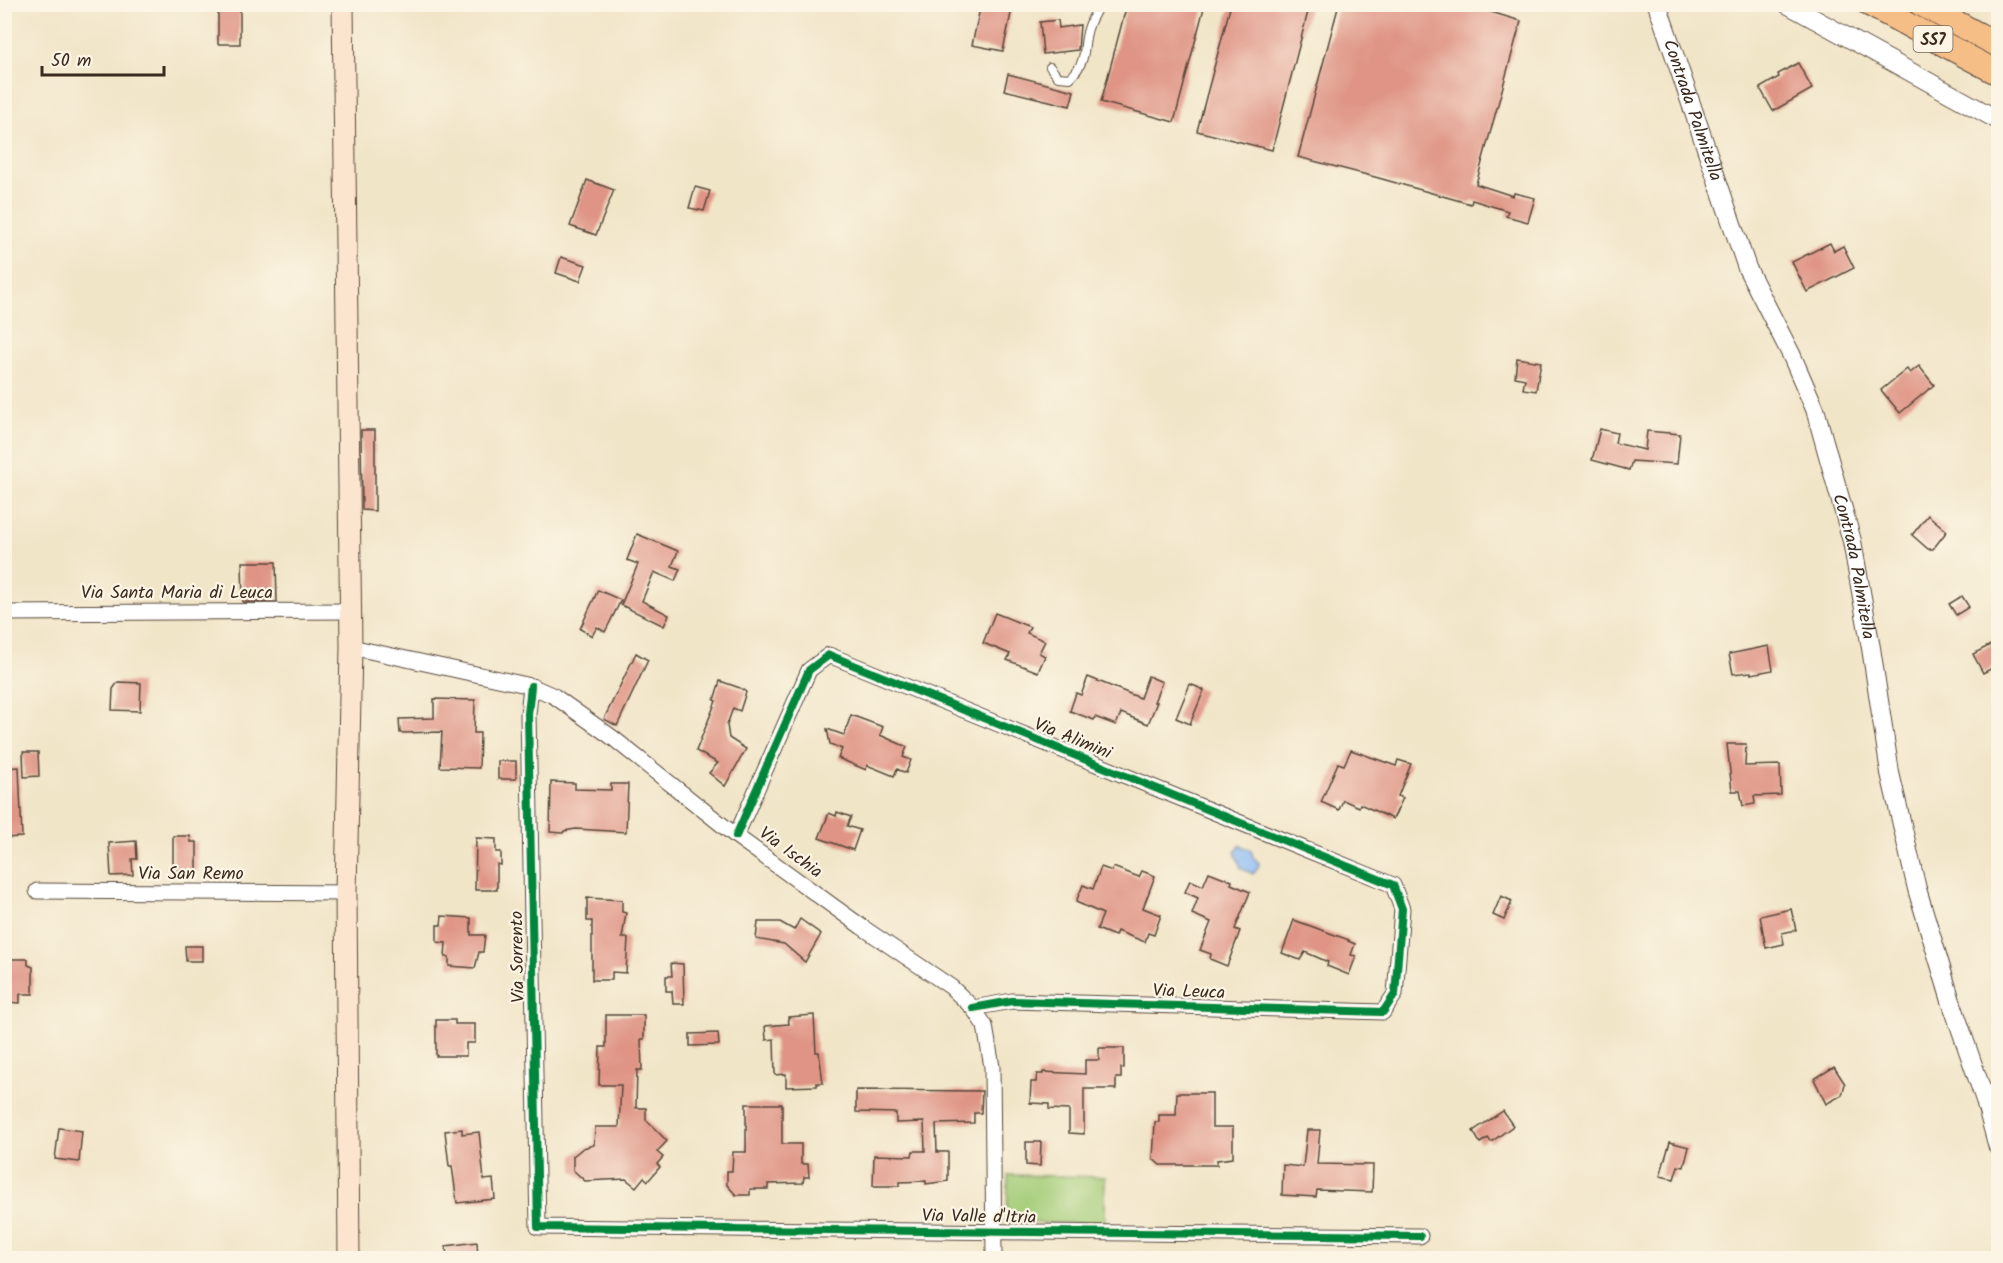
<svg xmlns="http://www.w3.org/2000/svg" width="2003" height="1263" font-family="Kalam,sans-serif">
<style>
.green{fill:#a4cd79;stroke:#707c4c;stroke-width:1.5}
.water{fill:#8abbf6;stroke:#62728a;stroke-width:1.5}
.building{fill:#df9485}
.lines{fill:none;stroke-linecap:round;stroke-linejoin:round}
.service-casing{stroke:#564638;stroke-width:10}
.minor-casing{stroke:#564638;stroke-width:17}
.tertiary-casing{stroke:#564638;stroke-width:20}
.secondary-casing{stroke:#564638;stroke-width:23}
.trunk-casing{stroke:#564638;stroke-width:26}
.service{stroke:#fff;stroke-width:8}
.minor{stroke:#fff;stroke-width:15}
.tertiary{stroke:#fff;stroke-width:18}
.secondary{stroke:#fbe5cf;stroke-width:21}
.trunk{stroke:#f6be87;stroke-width:24}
.cycleway-casing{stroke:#fcf5e5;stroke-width:11}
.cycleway{stroke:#00873e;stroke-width:8}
.labels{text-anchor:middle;stroke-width:4.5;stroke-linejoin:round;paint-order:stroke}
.shield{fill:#fcf5e5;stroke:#75675a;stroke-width:1.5}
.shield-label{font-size:16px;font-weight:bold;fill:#3b2a1e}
.street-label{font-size:18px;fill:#3b2a1e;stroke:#fcf5e5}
</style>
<rect width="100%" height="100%" fill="#fcf5e5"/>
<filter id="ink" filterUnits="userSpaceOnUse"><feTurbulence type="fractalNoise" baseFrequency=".0167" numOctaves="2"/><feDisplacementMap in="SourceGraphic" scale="12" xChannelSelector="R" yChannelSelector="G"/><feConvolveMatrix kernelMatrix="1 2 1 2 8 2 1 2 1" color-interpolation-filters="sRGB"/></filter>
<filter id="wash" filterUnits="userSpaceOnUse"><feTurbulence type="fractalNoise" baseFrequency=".008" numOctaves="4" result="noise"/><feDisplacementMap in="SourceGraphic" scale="24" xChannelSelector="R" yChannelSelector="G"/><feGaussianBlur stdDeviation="1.35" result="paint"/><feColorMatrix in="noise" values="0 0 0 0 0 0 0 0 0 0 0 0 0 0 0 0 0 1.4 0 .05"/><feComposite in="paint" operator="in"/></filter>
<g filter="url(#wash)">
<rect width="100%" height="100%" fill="#f1e5c8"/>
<path class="green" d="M1008 1175 1105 1177V1224L1007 1222Z"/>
<path class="water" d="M1240 845 1251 850 1253 857 1259 863 1258 868 1253 874 1241 868 1235 852Z"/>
<g id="blocks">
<g class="building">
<rect x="218" y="4" width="22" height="40"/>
<path d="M981 4 1012 9 1003 51 972 45Z"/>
<path d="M1127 4H1205L1174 122 1101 102Z"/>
<path d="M1231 4H1310L1272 150 1197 131Z"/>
<path d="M1339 4H1464L1521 21 1476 184 1513 196 1514 193 1535 198 1528 222 1506 216 1508 211 1472 200 1471 204 1375 177 1298 157Z"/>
<path d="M1058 20 1059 28 1080 25 1078 50 1043 54 1040 22Z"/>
<path d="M1798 63 1812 89 1773 111 1760 88 1779 77 1778 74Z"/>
<path d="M1008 74 1074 91 1070 106 1004 90Z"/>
<path d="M587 180 614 190 596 235 570 226Z"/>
<path d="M695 187 710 191 704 211 689 208Z"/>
<path d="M1830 243 1834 251 1843 246 1854 268 1807 292 1792 262Z"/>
<path d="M561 257 586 265 580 281 556 273Z"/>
<path d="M1517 358 1541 362 1536 391 1523 389 1525 379 1515 377Z"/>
<path d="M1919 366 1934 385 1900 413 1881 390 1907 369 1910 373Z"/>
<path d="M1600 429 1617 433 1615 443 1645 450 1647 431 1680 434 1677 464 1632 461 1629 470 1592 460Z"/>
<path d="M361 430H375V511L362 510Z"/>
<path d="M1928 515 1947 531 1933 549H1928L1912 535Z"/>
<path d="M637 534 678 551 672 566 680 569 675 581 654 572 642 601 669 615 664 626 621 605 638 564 627 560Z"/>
<path d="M242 562H276L277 602H243Z"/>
<path d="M598 590 621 600 605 632 597 627 592 636 580 629Z"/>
<path d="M1962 596 1969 607 1956 615 1949 604Z"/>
<path d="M995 613 1030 627 1027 633 1045 641 1039 653 1045 656 1038 672 1007 660 1010 654 983 643Z"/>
<path d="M1998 641V665L1983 673 1973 654Z"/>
<path d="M1769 646 1773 670 1751 674V672L1733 674 1729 654Z"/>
<path d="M636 653 648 660 617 726 604 719Z"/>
<path d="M1148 676 1162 682 1154 702H1157L1148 724 1121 713 1116 725 1095 717 1094 720 1070 711 1076 693 1081 695 1088 677 1140 698Z"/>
<path d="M720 681 740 688 746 692 740 711 733 708 727 725 729 738 746 749 725 786 709 773 718 763 696 751 716 701 714 700Z"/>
<path d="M118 682 141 683 140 711 112 710 113 689Z"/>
<path d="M1190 684 1204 690 1190 724 1176 718Z"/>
<path d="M434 699 475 700 474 733H480L479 768 440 767 442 732 400 733 399 719 434 718Z"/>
<path d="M851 715 883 727 880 735 907 747 903 757 911 760 906 773 897 769 894 776 867 765 866 770 838 758 842 749 830 744 827 729 844 735Z"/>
<path d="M1727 744H1746L1745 766 1780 765 1781 795 1754 796 1755 804 1743 806 1740 791H1732Z"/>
<path d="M1351 750 1396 766 1398 760 1411 764 1398 796 1403 798 1393 819 1360 804 1359 807 1343 800 1339 810 1321 802 1338 763 1344 765Z"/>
<path d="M23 752H38L39 776 24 777Z"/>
<rect x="498" y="761" width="18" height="18"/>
<path d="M19 767 22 837 4 838V768Z"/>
<path d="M551 782 575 783V789L611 790V784H628L626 832 576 829 564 831 563 833 550 832Z"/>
<path d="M837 812 851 817 847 826 860 830 853 850 819 838 829 813 836 816Z"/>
<path d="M173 836H190L191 842H197V871H173Z"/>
<path d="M476 838 496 839V852H501V865L497 864V890H475Z"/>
<path d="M136 841 137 859H132L133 875 111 876 109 843Z"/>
<path d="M1101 867 1112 871 1113 867 1139 877 1142 871 1155 876 1143 908 1161 915 1154 935 1148 933 1145 942 1117 931 1115 936 1097 929 1103 914 1076 902 1083 885 1093 889Z"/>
<path d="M1209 872 1232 881 1231 884 1250 892 1235 929 1240 931 1227 966 1210 959 1211 954 1200 950 1211 922 1192 914 1198 898 1185 892 1190 880 1203 886Z"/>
<path d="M1501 896 1512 901 1504 920 1493 915Z"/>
<path d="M587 898 622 900V912L626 913 622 938H628L626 973 612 972V980H592V921H587Z"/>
<path d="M1791 909 1796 930 1782 933 1784 944 1766 948 1760 916Z"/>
<path d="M442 916 471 918V935H485L483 952H479L475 968 449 966V957H445L446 943 437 942V925H441Z"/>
<path d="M800 919 821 934 805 962 784 944 756 939 758 922H780L794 930Z"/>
<path d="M1294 920 1349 940 1348 941 1355 944 1351 955 1356 956 1349 975 1327 966 1328 962 1305 952 1300 960 1282 953Z"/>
<path d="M185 946H202V961H186Z"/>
<path d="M11 959H28V965L33 967V994H20V1003L4 1002V964H11Z"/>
<path d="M671 963 683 964 684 1004H673L672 991H666V976H672Z"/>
<path d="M606 1015H644V1039H641L642 1070H637L636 1108H646V1120L667 1141 657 1152 663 1157 657 1164 660 1167 648 1181 644 1177 636 1187 626 1179 585 1181 573 1170V1156L583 1148 594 1145 595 1127H619L621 1085H599L600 1047H606Z"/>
<path d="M814 1015 816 1052H819L823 1083H817V1086L786 1087V1074L775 1075 774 1039 766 1040 765 1026 789 1024 788 1017Z"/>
<path d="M436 1020H455V1024H475V1043H466V1056H436Z"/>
<path d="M718 1033 719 1045 690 1046V1034Z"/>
<path d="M1099 1048H1124V1068H1121V1078H1116V1089H1084V1134L1069 1133V1110L1049 1109V1104L1030 1103 1031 1082H1036L1037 1074H1043V1072L1085 1074V1060H1099Z"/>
<path d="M1834 1067 1845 1084 1842 1095 1826 1104 1814 1079Z"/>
<path d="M856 1090 982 1091 981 1113H974V1123L936 1124 937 1152H948V1181L926 1184V1181L900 1182 899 1186H873L874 1155 912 1156 913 1151H925L924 1122 896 1123V1113L856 1112Z"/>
<path d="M1177 1093H1212V1127H1233V1158L1217 1160V1165H1160L1153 1159 1155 1122H1159V1115H1176Z"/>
<path d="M746 1104H782V1144H801V1164H808L809 1177H804L803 1183 768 1184V1189H750V1195H736L727 1185V1171H732L733 1152H746Z"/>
<path d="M1503 1111 1513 1126 1491 1142 1488 1138 1480 1143 1473 1131Z"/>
<path d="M59 1128 82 1131 79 1162 55 1159Z"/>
<path d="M462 1129V1134L479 1132 484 1180 493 1179 495 1199 457 1203 452 1166H449L445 1131Z"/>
<path d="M1307 1130H1320L1317 1164 1373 1165 1372 1192 1317 1190 1316 1197 1282 1195 1283 1165 1303 1167Z"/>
<path d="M1026 1142H1041L1040 1166 1026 1165Z"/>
<path d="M1670 1142 1689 1147 1684 1167 1678 1166 1674 1179 1660 1176Z"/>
<path d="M477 1242 478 1258H447L446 1246Z"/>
</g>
</g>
</g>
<g filter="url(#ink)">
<use href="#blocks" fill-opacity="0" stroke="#564638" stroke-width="1.5"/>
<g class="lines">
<g class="service-casing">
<path id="service" d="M1050 67 1058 77 1070 78C1090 59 1081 47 1089 26 1091 19 1096 11 1100 4"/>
</g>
<g class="minor-casing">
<g id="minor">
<path d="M1997 4 1998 5"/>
<path d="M4 613 349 611"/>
<path d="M351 647 531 686 554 696 613 738 736 836 862 927 951 987 973 1008 985 1026 992 1067 994 1258"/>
<path d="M531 686 528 714 538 1227 1420 1236"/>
<path d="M736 836 809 670 829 655 1393 885 1402 909 1395 994 1383 1012 1012 1001 973 1008"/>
<path d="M37 891 346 893"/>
</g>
</g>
<g class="tertiary-casing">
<g id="tertiary">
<path id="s1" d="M1657 4 1747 268 1791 354 1815 409 1852 541 1871 648 1890 773 1917 889 1951 1001 1985 1100 1998 1147"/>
<path d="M1787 4 1998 120"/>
</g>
</g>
<g class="secondary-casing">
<path id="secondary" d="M343 4 351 647 346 893 349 1258"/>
</g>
<g class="trunk-casing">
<g id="trunk">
<path d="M1869 4 1998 73"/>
<path d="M1921 4 1998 45"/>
</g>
</g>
<use href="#service" class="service"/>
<use href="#minor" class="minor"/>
<use href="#tertiary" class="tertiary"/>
<use href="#secondary" class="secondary"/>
<use href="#trunk" class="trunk"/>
<g class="cycleway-casing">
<g id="cycleway">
<path d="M531 686 528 714 538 1227 1420 1236"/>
<path d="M736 836 809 670 829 655 1393 885 1402 909 1395 994 1383 1012 1012 1001 973 1008"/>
</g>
</g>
<use href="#cycleway" class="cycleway"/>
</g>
</g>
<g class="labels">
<rect class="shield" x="1913.5" y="26" width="39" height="26" rx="4.5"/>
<g class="shield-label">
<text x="1933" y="45">SS7</text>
</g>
<g class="street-label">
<text dy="6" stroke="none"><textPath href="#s1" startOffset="112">Contrada Palmitella</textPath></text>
<text dy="6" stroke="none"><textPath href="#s1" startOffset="598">Contrada Palmitella</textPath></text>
<text x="177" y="598">Via Santa Maria di Leuca</text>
<text transform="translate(1073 738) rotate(22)" y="6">Via Alimini</text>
<text transform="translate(791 852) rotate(36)" y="6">Via Ischia</text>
<text x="191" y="879">Via San Remo</text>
<text transform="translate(517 957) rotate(-91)" y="6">Via Sorrento</text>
<text transform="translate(1189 991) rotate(2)" y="6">Via Leuca</text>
<text transform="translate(979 1216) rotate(1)" y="6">Via Valle d'Itria</text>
</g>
</g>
<rect width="2003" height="1263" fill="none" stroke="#fcf5e5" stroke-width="24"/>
<path d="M42 66v9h122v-9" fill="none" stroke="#3b2a1e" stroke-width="3"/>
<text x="51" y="66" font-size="18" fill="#3b2a1e" stroke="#fcf5e5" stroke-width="4.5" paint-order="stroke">50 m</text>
</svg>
